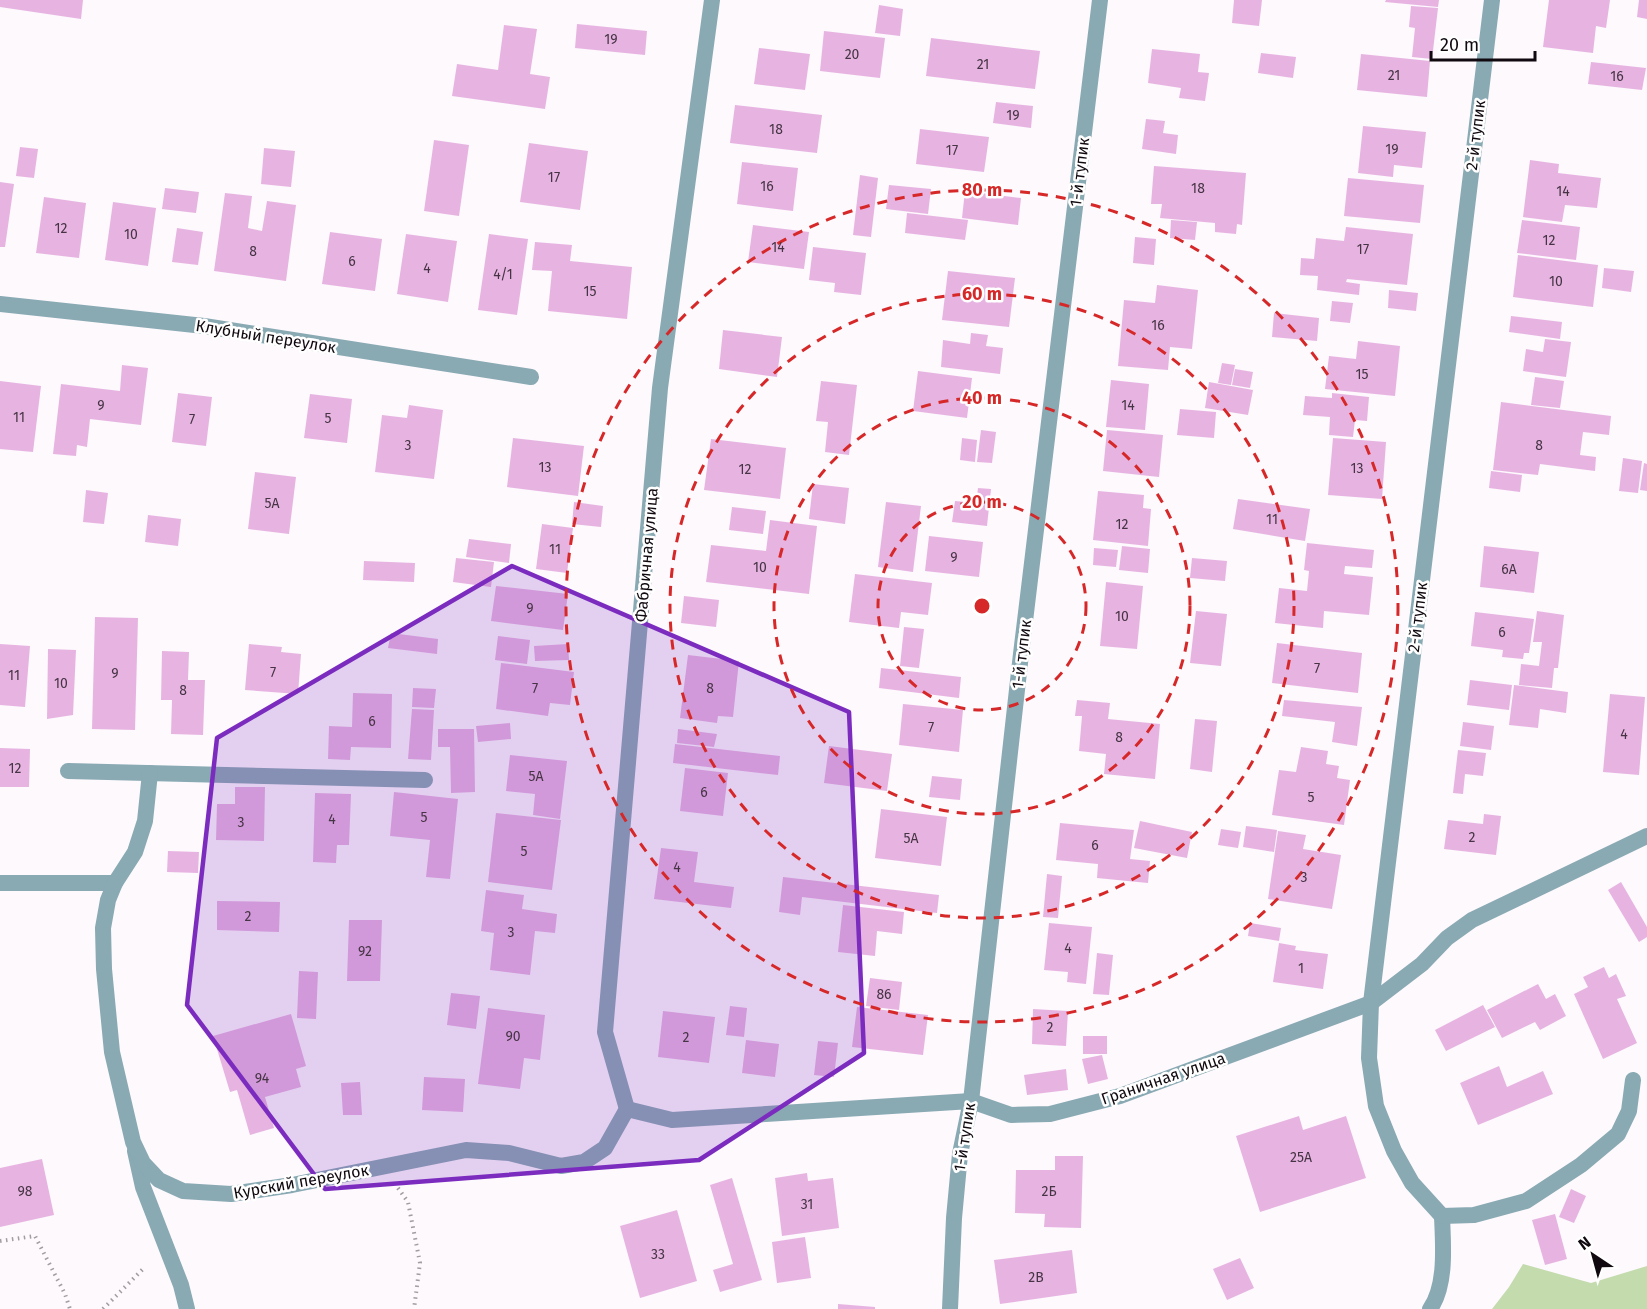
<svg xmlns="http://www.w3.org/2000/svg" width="1647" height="1309" font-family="'Fira Sans',sans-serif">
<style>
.green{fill:#c4dbae}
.building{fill:#e7b4e2}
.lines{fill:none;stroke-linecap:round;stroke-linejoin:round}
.path{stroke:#a29da2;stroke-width:4;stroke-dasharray:1.5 4.5;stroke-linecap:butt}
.service{stroke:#89a9b3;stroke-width:16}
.minor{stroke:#89a9b3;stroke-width:16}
.marked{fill:#7b2cbf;fill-opacity:0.2;stroke:#7b2cbf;stroke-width:4.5;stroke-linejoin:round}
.ring{fill:none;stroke:#d62828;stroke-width:3;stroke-dasharray:10 8}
.labels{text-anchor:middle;stroke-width:5;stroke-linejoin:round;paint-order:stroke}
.number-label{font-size:14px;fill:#463444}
.street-label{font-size:16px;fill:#10090f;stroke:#fff}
.centre{fill:#d62828;stroke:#fff;stroke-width:3}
.ring-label{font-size:18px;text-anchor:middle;font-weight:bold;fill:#d62828;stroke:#fff;stroke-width:5;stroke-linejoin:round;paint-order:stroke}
</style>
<rect width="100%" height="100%" fill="#fdf9fd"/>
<path class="green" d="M1523 1264 1591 1283 1647 1266V1309H1492L1509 1287Z"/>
<g class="building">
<path d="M0 0H83L81 19 0 7Z"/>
<path d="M1234 0H1262L1259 26 1232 23Z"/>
<path d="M1386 0H1439L1438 7 1385 2Z"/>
<path d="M1549 0H1610L1606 28 1596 26 1593 53 1543 47Z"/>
<path d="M1639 0H1647V19L1637 17Z"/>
<path d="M879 5 903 9 900 36 875 33Z"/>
<path d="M1411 6 1438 8 1432 59 1412 57 1415 28 1409 27Z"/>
<path d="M577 24 647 31 645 55 575 48Z"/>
<path d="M504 25 537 29 530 74 550 77 545 109 452 96 457 64 498 70Z"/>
<path d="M824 31 885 38 880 78 820 71Z"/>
<path d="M931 38 1040 51 1035 89 926 76Z"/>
<path d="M759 48 810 54 805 90 754 84Z"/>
<path d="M1152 49 1200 54 1198 72 1209 73 1205 101 1179 98 1181 88 1148 83Z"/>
<path d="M1261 53 1296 57 1293 78 1258 73Z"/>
<path d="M1361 54 1430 61 1427 97 1357 90Z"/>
<path d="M1591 62 1646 68 1642 90 1588 84Z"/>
<path d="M996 102 1033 106 1031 128 993 123Z"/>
<path d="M735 105 822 115 817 153 730 143Z"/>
<path d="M1146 119 1165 121 1163 133 1178 135 1176 154 1142 149Z"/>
<path d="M1363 126 1426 132 1422 168 1394 165 1393 177 1358 173Z"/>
<path d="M920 129 989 137 984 172 916 164Z"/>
<path d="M434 140 469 145 459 216 424 211Z"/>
<path d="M529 143 588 151 580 210 520 202Z"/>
<path d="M20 147 38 149 34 178 16 176Z"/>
<path d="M264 148 295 151 291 187 261 184Z"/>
<path d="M1530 160 1559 164 1558 173 1601 178 1597 208 1565 205 1562 222 1523 217Z"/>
<path d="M742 162 798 168 793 211 737 204Z"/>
<path d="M1154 166 1246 173 1242 225 1237 224 1236 234 1215 232V223L1160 218 1162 204H1151Z"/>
<path d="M860 175 878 178 871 237 853 235Z"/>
<path d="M1348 178 1424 185 1420 223 1344 216Z"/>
<path d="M0 182 14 184 5 247H0Z"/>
<path d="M889 185 931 189 928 214 886 209Z"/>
<path d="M165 188 199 192 196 213 162 209Z"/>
<path d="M965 191 1021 198 1018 225 962 218Z"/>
<path d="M225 193 252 196 248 228 262 231 267 201 296 205 286 281 214 271Z"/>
<path d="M44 197 86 203 79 258 36 253Z"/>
<path d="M113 202 156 208 148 266 105 260Z"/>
<path d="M907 213 968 220 965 240 905 233Z"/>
<path d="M1171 220 1197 222 1195 240 1170 238Z"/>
<path d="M1522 220 1580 227 1576 260 1517 253Z"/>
<path d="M753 225 809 232 804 269 748 262Z"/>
<path d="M1346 227 1413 234 1407 285 1347 279 1346 282 1360 284 1359 295 1317 290 1318 276 1300 275 1301 258 1314 259 1316 238 1344 241Z"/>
<path d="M177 228 203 232 198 265 172 262Z"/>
<path d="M330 232 382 239 375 291 322 284Z"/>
<path d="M406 234 457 241 448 302 397 294Z"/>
<path d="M489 234 528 239 517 315 478 310Z"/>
<path d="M1135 237 1156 239 1154 265 1133 263Z"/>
<path d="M535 242 572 245 570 261 632 267 627 319 548 311 552 271 532 270Z"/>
<path d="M813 247 866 253 861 295 834 292 835 283 809 280Z"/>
<path d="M1518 255 1598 265 1593 307 1513 297Z"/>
<path d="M1604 268 1634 271 1631 292 1602 288Z"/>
<path d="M948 271 1015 278 1009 327 942 320Z"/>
<path d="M1157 285 1198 290 1192 349 1170 347 1168 370 1118 366 1124 300 1155 303Z"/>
<path d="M1389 290 1418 293 1416 311 1388 308Z"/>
<path d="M1332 301 1353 303 1350 323 1330 321Z"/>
<path d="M1274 313 1319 318 1317 341 1272 337Z"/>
<path d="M1511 316 1562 322 1560 339 1509 332Z"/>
<path d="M723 330 782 337 777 377 719 369Z"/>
<path d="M971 333 988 335 986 346 1003 348 1000 374 941 367 943 340 970 344Z"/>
<path d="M1545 339 1571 342 1566 377 1523 371 1526 349 1543 352Z"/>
<path d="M1358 341 1400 346 1395 396 1325 389 1329 356 1356 359Z"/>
<path d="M1222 363 1235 365 1231 385 1218 383Z"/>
<path d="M122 365 148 368 141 425 90 419 87 447 77 445 76 456 53 454 61 384 120 391Z"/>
<path d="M1235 369 1253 372 1250 388 1232 385Z"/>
<path d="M918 371 972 378 967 418 913 411Z"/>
<path d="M1535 377 1564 381 1560 408 1531 405Z"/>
<path d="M1111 380 1149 384 1145 430 1106 427Z"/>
<path d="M0 381 41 386 33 452 0 449Z"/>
<path d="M821 381 857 385 849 455 825 452 828 422 816 421Z"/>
<path d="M1209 382 1253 390 1248 415 1205 408Z"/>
<path d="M178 393 212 397 206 446 172 442Z"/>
<path d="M1332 393 1369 397 1367 421 1355 420 1353 437 1329 435 1330 417 1303 415 1305 396 1332 398Z"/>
<path d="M310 394 352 399 347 443 304 438Z"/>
<path d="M1501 402 1611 416 1609 435 1583 432 1580 455 1596 457 1595 471 1540 464 1538 475 1493 470Z"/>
<path d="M409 405 443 410 434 479 375 472 382 415 407 418Z"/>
<path d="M1180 409 1216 412 1214 438 1177 435Z"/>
<path d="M981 430 996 432 992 463 977 462Z"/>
<path d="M1107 430 1163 435 1159 477 1103 471Z"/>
<path d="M513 438 584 446 578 496 507 487Z"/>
<path d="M962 438 977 440 975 462 960 460Z"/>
<path d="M1333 438 1386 442 1382 499 1328 495Z"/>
<path d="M711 439 786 448 780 499 704 490Z"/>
<path d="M1623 458 1642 461 1638 493 1619 491Z"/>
<path d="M1644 463 1647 464V491L1640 490Z"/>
<path d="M1491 471 1522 475 1520 492 1489 488Z"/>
<path d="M255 472 296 477 289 534 248 529Z"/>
<path d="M813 484 849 488 845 524 809 519Z"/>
<path d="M978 488 991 489 987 526 952 522 955 501 976 503Z"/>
<path d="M86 490 108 493 104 524 83 522Z"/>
<path d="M1098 491 1144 495 1143 508 1151 509 1148 546 1093 540Z"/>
<path d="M1238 499 1310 509 1305 541 1233 529Z"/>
<path d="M574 502 603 506 601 527 572 524Z"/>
<path d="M886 502 921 506 913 572 878 567Z"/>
<path d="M732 507 766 511 763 534 729 530Z"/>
<path d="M148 515 181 519 178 546 145 542Z"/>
<path d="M770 520 817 526 809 594 706 582 711 545 766 551Z"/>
<path d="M542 524 573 528 567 573 536 569Z"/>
<path d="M929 536 983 542 979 577 925 571Z"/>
<path d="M469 539 511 544 509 563 466 557Z"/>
<path d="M1307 543 1374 550 1372 568 1345 566 1344 574 1373 577 1369 615 1324 611 1323 628 1275 623 1279 588 1307 591 1309 571 1304 570Z"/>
<path d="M1122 546 1150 549 1148 573 1119 570Z"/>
<path d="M1484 546 1539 552 1534 593 1480 587Z"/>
<path d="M1094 548 1118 550 1116 567 1093 565Z"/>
<path d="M456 558 494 562 491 587 453 582Z"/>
<path d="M1192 558 1227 561 1225 581 1190 578Z"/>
<path d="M364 561 415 563 414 582 363 580Z"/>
<path d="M855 574 932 583 928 615 901 612 899 628 849 622Z"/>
<path d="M1106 582 1143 586 1137 649 1100 646Z"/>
<path d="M496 586 568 594 563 630 491 621Z"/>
<path d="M684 596 719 600 716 627 681 623Z"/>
<path d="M1196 611 1227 614 1221 666 1190 663Z"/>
<path d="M1537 611 1564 615 1558 668H1554L1552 688 1519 685 1521 664 1539 666 1542 642H1533Z"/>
<path d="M1475 612 1534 619 1529 653H1524L1523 659 1502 657 1503 650 1471 646Z"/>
<path d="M95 617 138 618 135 730 92 729Z"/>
<path d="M904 627 924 629 919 668 900 666Z"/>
<path d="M391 633 438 639 437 654 388 648Z"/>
<path d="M498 636 530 640 527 664 495 660Z"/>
<path d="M1277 643 1362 653 1358 693 1272 683Z"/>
<path d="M0 644 30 646 25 707 0 705Z"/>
<path d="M249 644 282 647 281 652 301 654 298 694 245 690Z"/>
<path d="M568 644 569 660 535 661 534 646Z"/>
<path d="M48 649 76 650 73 715 47 719Z"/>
<path d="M162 651 189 652 188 680H205L203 735 171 734 172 700H161Z"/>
<path d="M688 655 739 661 733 717 718 716 717 723 680 718Z"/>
<path d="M501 663 574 672 570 705 550 703 548 716 496 709Z"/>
<path d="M881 668 961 677 959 698 879 688Z"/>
<path d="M1470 680 1512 685 1509 710 1467 705Z"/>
<path d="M1514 685 1568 692 1566 713 1540 709 1538 728 1509 725Z"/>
<path d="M413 688 436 689 434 708 412 707Z"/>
<path d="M353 693 392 694 391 748 351 747 350 760 328 759 329 726 352 727Z"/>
<path d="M1610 694 1645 697 1639 775 1603 772Z"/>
<path d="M1077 700 1110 703 1108 719 1160 724 1155 779 1104 774 1106 754 1079 751 1082 716H1075Z"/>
<path d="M1284 700 1362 707 1357 746 1332 742 1335 722 1282 716Z"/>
<path d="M903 704 963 710 959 752 899 745Z"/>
<path d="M412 709 434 710 431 760 408 759Z"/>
<path d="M1195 719 1217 721 1212 772 1190 769Z"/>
<path d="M1463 722 1494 726 1491 750 1460 746Z"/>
<path d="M510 723 511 739 478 742 476 726Z"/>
<path d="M438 729H474L475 792 451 793 450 747H438Z"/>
<path d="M678 729 717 734 714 747 677 743Z"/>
<path d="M675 744 780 756 778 775 673 763Z"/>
<path d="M829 746 892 754 887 791 824 783Z"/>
<path d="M1301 747 1328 751 1326 764 1339 766 1337 778 1350 780 1344 825 1272 815 1279 770 1296 772Z"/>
<path d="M0 748 30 749 29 787H0Z"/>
<path d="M1458 750 1486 753 1483 776 1465 774 1463 794 1453 793Z"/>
<path d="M510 755 567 761 560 819 533 815 535 794 506 791Z"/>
<path d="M685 768 728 773 723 816 680 811Z"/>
<path d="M932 776 962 779 960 800 929 797Z"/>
<path d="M235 787H265L264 841 216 840 217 804H235Z"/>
<path d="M394 792 458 799 450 879 426 877 430 840 390 836Z"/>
<path d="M315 793 351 794 349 845H337L336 863 313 862Z"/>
<path d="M881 809 947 817 941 866 875 858Z"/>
<path d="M496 813 561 820 552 890 488 882Z"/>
<path d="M1484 814 1501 816 1496 855 1444 849 1448 820 1483 824Z"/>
<path d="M1140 821 1192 832 1187 858 1134 848Z"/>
<path d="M1060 823 1134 830 1130 859 1150 861 1148 883 1097 878 1098 864 1056 860Z"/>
<path d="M1246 826 1277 830 1274 852 1243 847Z"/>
<path d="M1221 829 1241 832 1238 848 1218 845Z"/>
<path d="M1278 831 1306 835 1303 849 1341 855 1332 909 1268 899Z"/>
<path d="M661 848 698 852 694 882 734 887 731 908 654 899Z"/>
<path d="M168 851 199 852 198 873 167 872Z"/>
<path d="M1047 874 1062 876 1058 918 1043 917Z"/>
<path d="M783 877 939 895 937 913 802 897 800 915 779 912Z"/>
<path d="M1621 882 1647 927V937L1639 942 1608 890Z"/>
<path d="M486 890 524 895 522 909 557 914 555 933 535 931 530 975 490 970 494 933 481 931Z"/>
<path d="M217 901 280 902 279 932 217 930Z"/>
<path d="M843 905 904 912 902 934 877 931 875 956 838 952Z"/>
<path d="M349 920H382L380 981H347Z"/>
<path d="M1049 923 1092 927 1086 984 1067 982 1068 972 1044 970Z"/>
<path d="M1250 923 1281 928 1279 941 1248 936Z"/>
<path d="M1279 943 1296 946 1295 950 1328 954 1323 989 1273 982Z"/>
<path d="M1097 953 1113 955 1109 995 1093 994Z"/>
<path d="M1604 967 1609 978 1616 974 1626 996 1617 999 1637 1043 1603 1059 1574 994 1588 987 1583 977Z"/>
<path d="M299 971 318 972 316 1019 297 1018Z"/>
<path d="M870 978 902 982 899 1010 866 1006Z"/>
<path d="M1538 984 1546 999 1555 994 1566 1016 1540 1030 1535 1022 1502 1038 1487 1010Z"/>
<path d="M451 993 480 996 476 1029 447 1025Z"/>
<path d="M1483 1005 1495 1027 1446 1051 1435 1030Z"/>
<path d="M730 1006 747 1008 744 1037 726 1035Z"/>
<path d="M857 1007 928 1015 923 1055 852 1047Z"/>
<path d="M488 1008 545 1015 540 1060 524 1058 520 1089 478 1084Z"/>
<path d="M1033 1009 1068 1011 1066 1046 1032 1044Z"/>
<path d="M663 1011 715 1017 709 1063 658 1057Z"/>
<path d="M291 1014 306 1066 296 1069 301 1087 265 1097 274 1128 250 1135 237 1090 230 1092 213 1036Z"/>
<rect x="1083" y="1036" width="24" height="18"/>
<path d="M746 1040 779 1044 775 1077 742 1073Z"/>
<path d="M818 1041 838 1043 834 1077 814 1075Z"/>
<path d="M1102 1055 1108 1079 1088 1084 1082 1059Z"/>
<path d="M1499 1066 1507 1087 1543 1071 1553 1094 1478 1125 1460 1083Z"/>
<path d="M1066 1069 1068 1090 1027 1095 1024 1075Z"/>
<path d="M424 1077 465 1079 463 1112 422 1110Z"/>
<path d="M360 1082 362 1115H343L341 1083Z"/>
<path d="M1299 1116 1303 1130 1346 1116 1366 1178 1260 1212 1236 1136Z"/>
<path d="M1055 1156H1083L1081 1228 1044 1227 1045 1214 1015 1213 1016 1170H1055Z"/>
<path d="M42 1159 54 1215 0 1227V1168Z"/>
<path d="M807 1173 808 1181 833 1178 839 1228 782 1236 775 1178Z"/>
<path d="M732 1178 762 1280 720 1292 713 1270 733 1264 710 1185Z"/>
<path d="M1571 1189 1586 1196 1574 1223 1559 1217Z"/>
<path d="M677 1210 697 1281 640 1298 620 1226Z"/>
<path d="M1555 1214 1567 1259 1545 1265 1532 1220Z"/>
<path d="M805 1237 811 1278 777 1283 772 1242Z"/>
<path d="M1072 1250 1077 1293 1000 1304 994 1260Z"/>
<path d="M1240 1258 1254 1288 1227 1300 1213 1269Z"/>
<path d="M838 1304 875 1307V1309H838Z"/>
</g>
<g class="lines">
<g class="path">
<path d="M398 1188 408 1202 420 1263 414 1309"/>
<path d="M0 1241 35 1236 65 1294 70 1309"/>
<path d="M103 1309 145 1267"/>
</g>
<g class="service">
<path d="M0 883H115"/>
<path d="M135 1151 143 1187 181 1285 187 1309"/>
<path d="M1430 1309C1447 1285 1443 1244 1442 1216L1474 1215 1526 1201 1581 1165 1618 1134 1629 1111 1633 1080"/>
</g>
<g class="minor">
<path d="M0 304 204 326 531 377"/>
<path d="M68 771 425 780"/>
<path d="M150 773 145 821 135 852 115 883 108 900 103 928 104 969 112 1052 133 1142 143 1163 159 1180 183 1191 231 1194 292 1185 466 1150 509 1153 561 1166 584 1162 605 1148 627 1109"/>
<path d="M627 1109 605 1032 660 388 712 0"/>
<path d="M627 1109 672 1120 971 1101 1011 1115 1050 1114 1120 1096 1371 1003 1422 964 1447 938 1472 920 1647 836"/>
<path d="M1442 1216 1412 1183 1394 1151 1376 1106 1369 1058 1371 1003 1492 0"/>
<path d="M950 1309 954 1218 960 1154 971 1101 1021 654 1100 0"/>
</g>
</g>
<path class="marked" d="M512 566 849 712 864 1053 699 1160 325 1189 187 1005 217 738Z"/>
<g class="ring">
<circle cx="982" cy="606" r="104"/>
<circle cx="982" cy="606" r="208"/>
<circle cx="982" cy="606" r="312"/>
<circle cx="982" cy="606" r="416"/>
</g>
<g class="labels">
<g class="number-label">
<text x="611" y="44">19</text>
<text x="852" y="59">20</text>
<text x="983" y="69">21</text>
<text x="1394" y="80">21</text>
<text x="1617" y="81">16</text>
<text x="1013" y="120">19</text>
<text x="776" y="134">18</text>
<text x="1392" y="154">19</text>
<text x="952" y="155">17</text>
<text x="554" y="182">17</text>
<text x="767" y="191">16</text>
<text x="1198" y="193">18</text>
<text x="1563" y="196">14</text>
<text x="61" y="233">12</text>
<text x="131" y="239">10</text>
<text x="1549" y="245">12</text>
<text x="778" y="252">14</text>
<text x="1363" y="254">17</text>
<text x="253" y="256">8</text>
<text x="352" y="266">6</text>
<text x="427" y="273">4</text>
<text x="503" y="279">4/1</text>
<text x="1556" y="286">10</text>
<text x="590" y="296">15</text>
<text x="1158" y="330">16</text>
<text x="1362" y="379">15</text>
<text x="101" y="410">9</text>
<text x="1128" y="410">14</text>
<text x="19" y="422">11</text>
<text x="328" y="423">5</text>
<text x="192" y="424">7</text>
<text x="408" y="450">3</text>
<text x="1539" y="450">8</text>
<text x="545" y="472">13</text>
<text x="1357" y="473">13</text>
<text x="745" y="474">12</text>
<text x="272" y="508">5А</text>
<text x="1272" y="524">11</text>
<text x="1122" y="529">12</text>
<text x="555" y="554">11</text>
<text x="954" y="562">9</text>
<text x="760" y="572">10</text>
<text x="1509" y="574">6А</text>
<text x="530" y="613">9</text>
<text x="1122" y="621">10</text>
<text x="1502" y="637">6</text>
<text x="1317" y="673">7</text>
<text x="273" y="677">7</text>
<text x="115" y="678">9</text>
<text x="14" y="680">11</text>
<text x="61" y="688">10</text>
<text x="535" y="693">7</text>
<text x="710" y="693">8</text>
<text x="183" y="695">8</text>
<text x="372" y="726">6</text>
<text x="931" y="732">7</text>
<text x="1624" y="739">4</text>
<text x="1119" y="742">8</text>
<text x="15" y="773">12</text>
<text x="536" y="781">5А</text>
<text x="704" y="797">6</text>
<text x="1311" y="802">5</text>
<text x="424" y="822">5</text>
<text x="332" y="824">4</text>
<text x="241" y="827">3</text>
<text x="1472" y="842">2</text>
<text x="911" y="843">5А</text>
<text x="1095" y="850">6</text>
<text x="524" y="856">5</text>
<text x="677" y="872">4</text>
<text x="1304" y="882">3</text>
<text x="248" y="921">2</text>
<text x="511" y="937">3</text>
<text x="1068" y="953">4</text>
<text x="365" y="956">92</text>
<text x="1301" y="973">1</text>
<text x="884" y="999">86</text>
<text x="1050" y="1032">2</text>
<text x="513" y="1041">90</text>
<text x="686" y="1042">2</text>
<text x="262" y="1083">94</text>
<text x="1301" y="1162">25А</text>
<text x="25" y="1196">98</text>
<text x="1049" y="1196">2Б</text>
<text x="807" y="1209">31</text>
<text x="658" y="1259">33</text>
<text x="1036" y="1282">2В</text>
</g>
<g class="street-label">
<text transform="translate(1475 135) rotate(-83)" y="6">2-й тупик</text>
<text transform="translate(1079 172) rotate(-83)" y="6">1-й тупик</text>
<text transform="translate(266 336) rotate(9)" y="6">Клубный переулок</text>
<text transform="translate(646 555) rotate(-85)" y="6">Фабричная улица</text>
<text transform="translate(1417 617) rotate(-83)" y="6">2-й тупик</text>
<text transform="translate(1021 654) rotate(-83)" y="6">1-й тупик</text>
<text transform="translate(1163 1078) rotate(-19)" y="6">Граничная улица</text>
<text transform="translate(964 1137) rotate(-81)" y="6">1-й тупик</text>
<text transform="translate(301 1181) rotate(-10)" y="6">Курский переулок</text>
</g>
</g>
<circle cx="982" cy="606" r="9" class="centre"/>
<g class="ring-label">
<text x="982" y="196">80 m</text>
<text x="982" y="300">60 m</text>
<text x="982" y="404">40 m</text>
<text x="982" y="508">20 m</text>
</g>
<g transform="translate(1593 1255) rotate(324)" stroke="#ffffff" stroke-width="4.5" paint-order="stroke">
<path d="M0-4.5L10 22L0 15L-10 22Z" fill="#10090f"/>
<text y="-9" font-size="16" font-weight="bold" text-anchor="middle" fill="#10090f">N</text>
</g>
<path d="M1431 51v9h104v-9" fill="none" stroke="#10090f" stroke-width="3"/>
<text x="1440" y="51" font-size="18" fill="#10090f" stroke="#ffffff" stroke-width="4.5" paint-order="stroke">20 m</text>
</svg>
